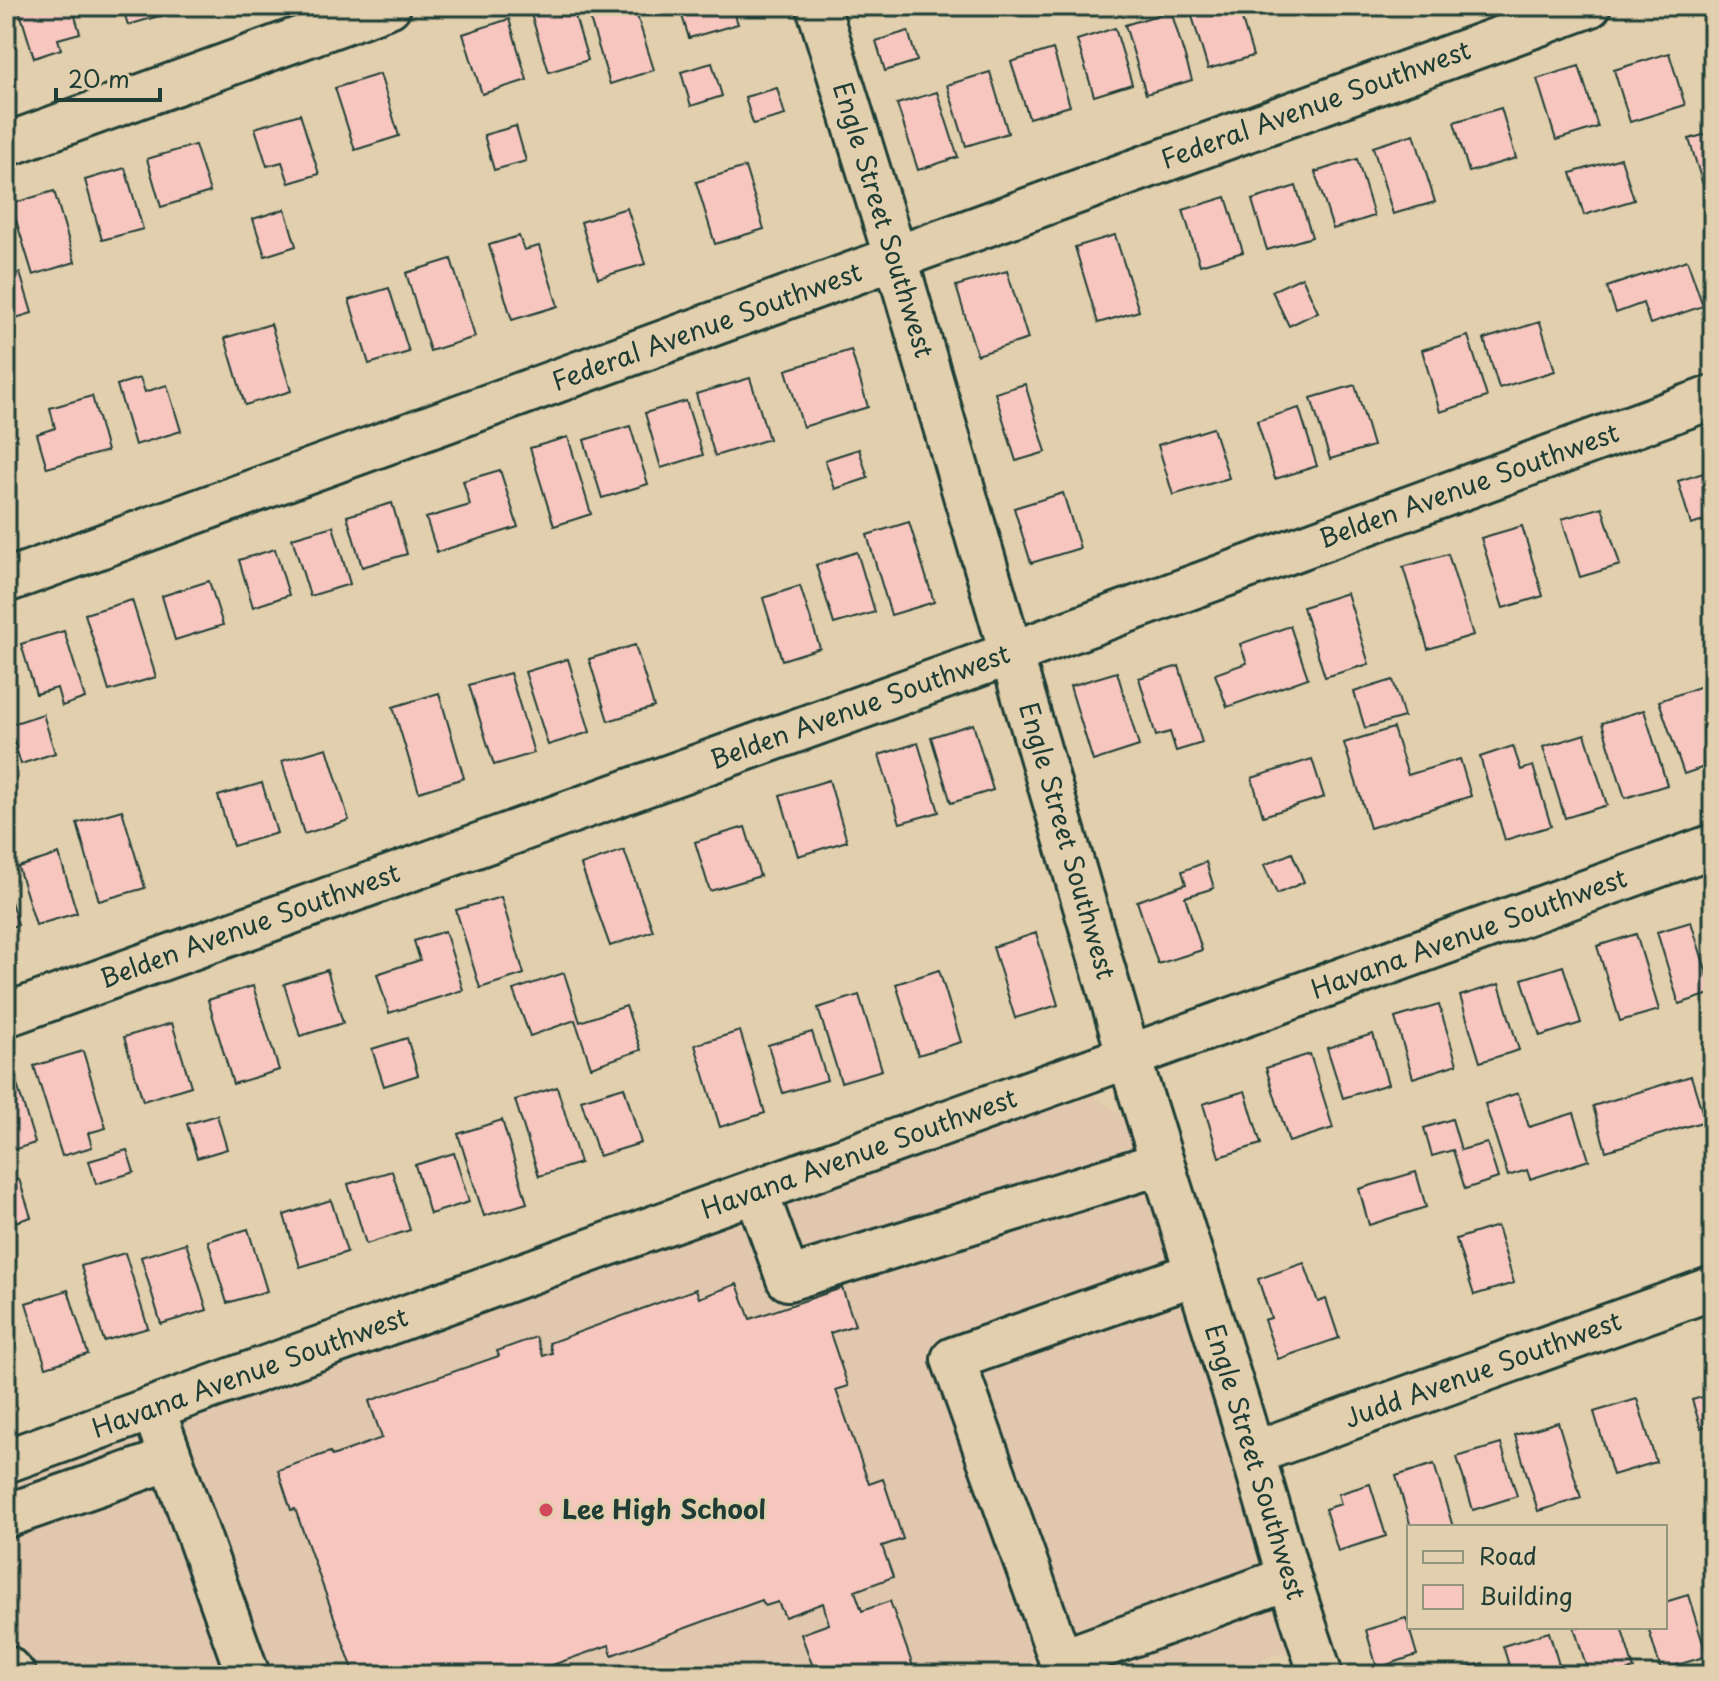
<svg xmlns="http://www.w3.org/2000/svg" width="1719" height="1681" font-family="'Playpen Sans',sans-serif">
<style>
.built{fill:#e0c7ad}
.building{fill:#f7c7bf;stroke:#1f3d34;stroke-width:2}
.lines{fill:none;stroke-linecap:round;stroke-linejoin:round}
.minor-casing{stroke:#1f3d34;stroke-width:48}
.minor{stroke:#e2cfad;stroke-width:42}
.poi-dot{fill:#d1495b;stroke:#e2cfad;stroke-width:3}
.labels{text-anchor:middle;stroke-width:6;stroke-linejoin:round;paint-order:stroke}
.street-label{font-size:26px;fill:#1f3d34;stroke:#e2cfad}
.poi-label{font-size:26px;font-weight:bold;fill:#1f3d34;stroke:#e2cfad;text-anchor:start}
</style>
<rect width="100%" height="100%" fill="#e2cfad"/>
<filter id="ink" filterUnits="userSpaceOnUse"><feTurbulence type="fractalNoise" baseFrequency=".0125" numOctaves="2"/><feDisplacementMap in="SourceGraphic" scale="16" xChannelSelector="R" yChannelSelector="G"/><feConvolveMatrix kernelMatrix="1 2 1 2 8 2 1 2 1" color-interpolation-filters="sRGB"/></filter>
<g filter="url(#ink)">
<path class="built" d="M1090 1094 1129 1121 1294 1649 1220 1675H6V1482Z"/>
<g class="building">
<path d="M18 6H72L80 33 58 39 61 49 34 58Z"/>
<path d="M122 6H167L169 13 128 25Z"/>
<path d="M547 6H572L588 60 549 72 530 11Z"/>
<path d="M586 6H634L654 70 610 84Z"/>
<path d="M679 6H732L738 24 689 38Z"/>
<path d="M1189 6H1238L1253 56 1208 69Z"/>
<path d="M1171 11 1192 80 1146 94 1125 25Z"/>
<path d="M509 19 527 80 482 94 463 34Z"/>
<path d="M1115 28 1132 84 1094 96 1077 40Z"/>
<path d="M908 31 917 61 885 71 876 41Z"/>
<path d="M1053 49 1070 106 1029 118 1011 62Z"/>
<path d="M1669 53 1685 105 1630 122 1614 70Z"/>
<path d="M712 63 722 96 691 106 681 72Z"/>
<path d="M1579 66 1598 127 1556 140 1537 79Z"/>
<path d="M990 72 1008 133 966 146 947 85Z"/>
<path d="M380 74 399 136 355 150 335 88Z"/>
<path d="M777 88 785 115 753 124 745 97Z"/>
<path d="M937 92 958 157 918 170 897 104Z"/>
<path d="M1501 108 1516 158 1469 172 1454 122Z"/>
<path d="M300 114 319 174 289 183 282 162 267 166 255 128Z"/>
<path d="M516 126 526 161 494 170 484 135Z"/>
<path d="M1710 133 1713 141V218L1689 139Z"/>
<path d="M1414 134 1435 202 1393 214 1373 147Z"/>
<path d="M195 145 210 192 161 207 147 159Z"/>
<path d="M1621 158 1634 200 1584 215 1571 173Z"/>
<path d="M1357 159 1374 216 1333 229 1315 172Z"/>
<path d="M745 167 764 229 715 244 696 182Z"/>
<path d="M125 168 143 229 102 240 85 180Z"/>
<path d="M1296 186 1312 237 1267 250 1252 200Z"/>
<path d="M54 191 75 262 33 275 11 204Z"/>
<path d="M1226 197 1243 252 1200 265 1183 210Z"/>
<path d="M627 208 645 264 598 278 581 222Z"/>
<path d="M285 209 296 246 265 256 253 219Z"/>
<path d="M1115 235 1139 311 1098 323 1075 247Z"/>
<path d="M519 236 524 250 539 246 558 306 512 320 489 245Z"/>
<path d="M451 259 475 337 430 351 406 273Z"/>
<path d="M1687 260 1703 306 1650 324 1643 303 1616 313 1607 287Z"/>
<path d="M1007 271 1028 339 977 355 956 286Z"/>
<path d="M20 273 32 313 6 321V277Z"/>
<path d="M1302 277 1318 312 1289 326 1272 291Z"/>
<path d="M389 288 409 352 369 364 349 300Z"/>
<path d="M1540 322 1555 371 1499 388 1484 339Z"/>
<path d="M271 324 291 391 245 405 225 338Z"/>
<path d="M1468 336 1487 397 1440 412 1422 350Z"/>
<path d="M851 350 868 407 803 427 786 370Z"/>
<path d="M140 378 145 392 167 385 181 431 135 445 117 385Z"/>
<path d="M750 378 769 439 715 456 696 394Z"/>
<path d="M1025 384 1046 452 1016 461 995 393Z"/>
<path d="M1355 385 1373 446 1330 459 1311 398Z"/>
<path d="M92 396 107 451 47 468 37 434 55 428 50 408Z"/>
<path d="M686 401 703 455 661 468 645 413Z"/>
<path d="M1299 408 1317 466 1275 479 1257 421Z"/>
<path d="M630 426 648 484 602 498 584 440Z"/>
<path d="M1213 428 1229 478 1173 495 1158 445Z"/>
<path d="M568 437 591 514 554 526 530 448Z"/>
<path d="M859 449 868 478 835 489 825 460Z"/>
<path d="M500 470 518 527 437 552 426 518 470 505 463 481Z"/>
<path d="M1713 470V518L1691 525 1678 481Z"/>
<path d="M1063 493 1080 548 1031 563 1014 508Z"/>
<path d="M392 503 407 554 362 567 347 516Z"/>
<path d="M1602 507 1620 565 1580 577 1562 519Z"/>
<path d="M909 522 934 602 891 615 867 535Z"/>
<path d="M333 526 350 584 310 596 292 538Z"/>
<path d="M1522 526 1543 596 1503 608 1481 538Z"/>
<path d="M275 549 289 595 253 607 239 560Z"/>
<path d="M857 552 875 612 834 624 816 565Z"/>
<path d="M1448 554 1473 635 1428 649 1403 567Z"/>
<path d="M209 581 223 625 175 640 162 596Z"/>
<path d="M800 586 820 648 782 660 763 598Z"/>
<path d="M1347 593 1369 664 1325 677 1303 607Z"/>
<path d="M132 600 156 677 109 691 85 614Z"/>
<path d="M1290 626 1308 678 1227 707 1215 674 1247 663 1240 644Z"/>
<path d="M64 631 85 698 62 706 57 688 36 694 21 644Z"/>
<path d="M635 645 654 707 608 721 589 659Z"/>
<path d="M568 659 590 732 548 745 525 672Z"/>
<path d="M1179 666 1202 743 1176 751 1170 732 1156 736 1139 678Z"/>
<path d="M1117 672 1139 746 1093 761 1070 686Z"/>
<path d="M510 673 534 753 494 765 469 685Z"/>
<path d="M1393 680 1404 717 1365 728 1354 692Z"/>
<path d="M1702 686 1713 718V764L1684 774 1659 701Z"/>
<path d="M439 693 464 778 419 792 393 707Z"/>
<path d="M1644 710 1667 785 1625 798 1602 723Z"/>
<path d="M43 714 55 753 21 764 9 725Z"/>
<path d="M973 724 993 790 951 803 931 737Z"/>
<path d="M1393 728 1408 775 1460 759 1471 796 1370 828 1344 743Z"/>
<path d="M1585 734 1607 805 1565 818 1543 747Z"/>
<path d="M918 743 939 812 900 823 879 755Z"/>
<path d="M1513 746 1521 770 1533 766 1551 826 1505 840 1480 757Z"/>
<path d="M327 748 349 820 304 834 282 761Z"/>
<path d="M1312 759 1324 797 1263 816 1252 778Z"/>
<path d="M829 780 847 841 798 856 780 795Z"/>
<path d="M262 783 277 833 233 846 218 796Z"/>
<path d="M122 810 145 888 99 901 77 823Z"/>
<path d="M745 827 760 876 710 891 695 842Z"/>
<path d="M624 850 653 931 610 946 581 865Z"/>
<path d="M1292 853 1304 882 1277 894 1264 865Z"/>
<path d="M59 854 77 913 36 925 18 867Z"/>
<path d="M1206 862 1214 888 1185 897 1202 950 1158 964 1137 901 1186 884 1182 871Z"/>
<path d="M6 885 18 925 6 928Z"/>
<path d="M501 897 524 974 480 988 456 910Z"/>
<path d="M1691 922 1713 993 1679 1004 1657 932Z"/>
<path d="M445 931 463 990 389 1013 377 974 420 960 414 941Z"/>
<path d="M1036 933 1058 1005 1015 1018 993 947Z"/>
<path d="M1636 934 1659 1010 1620 1021 1597 946Z"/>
<path d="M1563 966 1581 1023 1540 1036 1522 979Z"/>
<path d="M327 970 343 1023 300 1036 284 984Z"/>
<path d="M939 970 961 1042 918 1055 896 984Z"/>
<path d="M564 973 580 1022 626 1006 641 1050 591 1067 575 1020 530 1036 513 990Z"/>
<path d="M1499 984 1519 1050 1480 1062 1460 996Z"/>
<path d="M253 986 279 1070 233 1084 208 1000Z"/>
<path d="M859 995 882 1070 841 1082 818 1008Z"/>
<path d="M1439 1005 1457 1064 1413 1078 1395 1018Z"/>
<path d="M172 1023 191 1086 143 1101 124 1037Z"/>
<path d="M740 1031 765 1113 720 1127 695 1045Z"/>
<path d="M812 1032 827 1080 783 1093 768 1045Z"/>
<path d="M1373 1034 1388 1084 1343 1098 1327 1048Z"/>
<path d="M407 1038 418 1075 384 1086 372 1049Z"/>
<path d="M83 1051 106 1128 88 1133 92 1147 62 1156 34 1066Z"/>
<path d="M1310 1054 1333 1128 1289 1142 1266 1068Z"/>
<path d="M1691 1076 1705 1121 1606 1151 1593 1106Z"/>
<path d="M15 1078 35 1143 6 1152V1081Z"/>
<path d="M557 1087 580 1163 539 1176 515 1100Z"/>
<path d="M624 1087 641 1143 599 1156 581 1100Z"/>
<path d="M1245 1091 1261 1144 1219 1157 1203 1104Z"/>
<path d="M1518 1093 1529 1127 1574 1113 1589 1160 1530 1179 1527 1170 1508 1176 1485 1104Z"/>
<path d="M217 1115 227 1149 197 1158 187 1124Z"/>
<path d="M1452 1119 1461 1150 1487 1143 1498 1178 1465 1189 1453 1150 1432 1156 1424 1128Z"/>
<path d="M502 1120 527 1203 484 1216 458 1134Z"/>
<path d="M127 1150 134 1172 96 1184 89 1161Z"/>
<path d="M454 1153 469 1202 430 1214 415 1165Z"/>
<path d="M392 1171 410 1230 366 1244 348 1184Z"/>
<path d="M1416 1172 1426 1207 1369 1225 1359 1189Z"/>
<path d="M19 1179 31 1217 6 1225V1183Z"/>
<path d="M331 1200 347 1252 300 1267 284 1215Z"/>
<path d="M1497 1226 1514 1283 1474 1295 1456 1239Z"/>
<path d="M248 1229 267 1291 227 1303 208 1241Z"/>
<path d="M186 1243 207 1310 161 1324 141 1257Z"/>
<path d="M125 1253 148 1328 104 1341 81 1266Z"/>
<path d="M1304 1263 1318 1302 1326 1299 1339 1338 1278 1359 1264 1320 1271 1318 1258 1279Z"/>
<path d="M737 1284 750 1319 842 1288 855 1325 830 1333 848 1386 836 1390 869 1484 883 1479 903 1539 882 1546 893 1577 855 1591 862 1611 890 1601 916 1675H816L801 1634 829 1624 823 1603 785 1617 778 1602 765 1606 762 1600 612 1655 609 1645 524 1675H355L295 1509 291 1510 278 1470 330 1452 332 1456 382 1438 369 1401 499 1356 497 1351 536 1337 543 1356 552 1353 549 1343 696 1289 699 1298Z"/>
<path d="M68 1290 88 1354 46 1367 26 1303Z"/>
<path d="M1713 1394V1424L1701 1428 1692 1400Z"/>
<path d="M1637 1399 1656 1462 1613 1475 1594 1412Z"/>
<path d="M1558 1422 1581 1498 1538 1511 1515 1435Z"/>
<path d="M1501 1444 1517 1496 1473 1510 1457 1457Z"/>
<path d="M1434 1464 1453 1527H1411L1396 1476Z"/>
<path d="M1370 1484 1386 1536 1338 1551 1325 1509 1341 1504 1338 1494Z"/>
<path d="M1688 1595 1707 1656 1661 1670 1648 1627H1665V1602Z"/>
<path d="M1406 1618 1417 1655 1377 1668 1366 1630Z"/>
<path d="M1574 1627H1621L1634 1669 1614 1675H1589Z"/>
<path d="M1549 1632 1562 1675H1512L1503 1646Z"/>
<path d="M1483 1663 1487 1675H1443Z"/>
</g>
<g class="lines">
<g class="minor-casing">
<g id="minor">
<path d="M818 6 896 259 1129 1057 1242 1417 1289 1578 1321 1675"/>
<path d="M6 145 389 6"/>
<path d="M6 581 1589 6"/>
<path d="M6 1015 1012 653 1713 397"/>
<path d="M756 1191 788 1279 1162 1163"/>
<path d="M1197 1273 953 1359 1061 1661 1289 1578"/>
<path d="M153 1408 248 1675"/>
<path d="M1253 1453 1713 1288"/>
<path d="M6 1461 1713 846"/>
<path d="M6 1516 170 1459"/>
<path d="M6 1667 14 1675"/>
</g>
</g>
<use href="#minor" class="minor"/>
</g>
</g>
<circle class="poi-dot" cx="546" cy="1510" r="8"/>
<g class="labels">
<g class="street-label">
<text transform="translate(1316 105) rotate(-20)" y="9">Federal Avenue Southwest</text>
<text transform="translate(883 220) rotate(73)" y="9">Engle Street Southwest</text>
<text transform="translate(707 327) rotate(-20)" y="9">Federal Avenue Southwest</text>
<text transform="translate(1469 486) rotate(-20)" y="9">Belden Avenue Southwest</text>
<text transform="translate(860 707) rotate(-20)" y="9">Belden Avenue Southwest</text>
<text transform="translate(1067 841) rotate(74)" y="9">Engle Street Southwest</text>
<text transform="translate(250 926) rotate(-20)" y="9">Belden Avenue Southwest</text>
<text transform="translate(1469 934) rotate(-20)" y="9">Havana Avenue Southwest</text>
<text transform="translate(859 1154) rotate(-20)" y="9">Havana Avenue Southwest</text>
<text transform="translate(1483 1370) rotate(-20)" y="9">Judd Avenue Southwest</text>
<text transform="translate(250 1373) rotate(-20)" y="9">Havana Avenue Southwest</text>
<text transform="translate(1255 1462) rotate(73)" y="9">Engle Street Southwest</text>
</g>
<g class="poi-label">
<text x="562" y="1519">Lee High School</text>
</g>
</g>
<rect width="1719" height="1681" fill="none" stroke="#e2cfad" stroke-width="32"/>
<rect x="16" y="16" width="1687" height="1649" fill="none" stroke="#1f3d34" stroke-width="3" filter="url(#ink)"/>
<rect x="1407" y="1525" width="260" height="104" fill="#e2cfad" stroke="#94957d" stroke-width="2"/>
<rect x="1423" y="1551" width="40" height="12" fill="#e2cfad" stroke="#94957d" stroke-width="2"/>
<text x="1479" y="1565" font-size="24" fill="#1f3d34">Road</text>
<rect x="1423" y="1585" width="40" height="24" fill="#f7c7bf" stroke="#94957d" stroke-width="2"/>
<text x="1479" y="1605" font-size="24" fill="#1f3d34">Building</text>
<path d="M56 88v12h104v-12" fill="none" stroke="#1f3d34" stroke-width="4"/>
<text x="68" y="88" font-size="24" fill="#1f3d34" stroke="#e2cfad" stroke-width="6" paint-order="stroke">20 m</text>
</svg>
